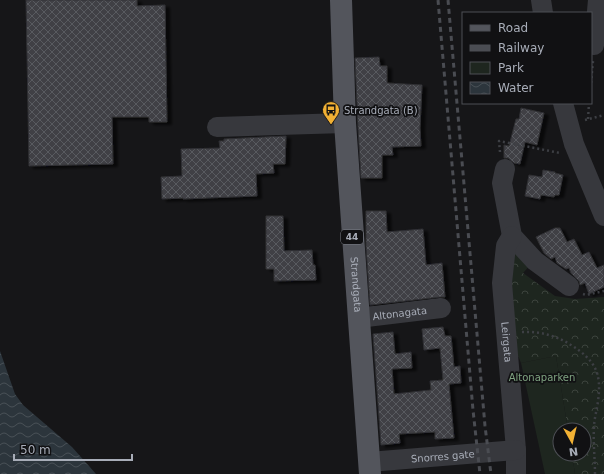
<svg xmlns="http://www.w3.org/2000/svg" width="604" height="474" font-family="'DejaVu Sans',sans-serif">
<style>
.forest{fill:url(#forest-crowns)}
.park{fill:#1e261f}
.water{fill:url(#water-waves)}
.building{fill:url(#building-cross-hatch);stroke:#303034;filter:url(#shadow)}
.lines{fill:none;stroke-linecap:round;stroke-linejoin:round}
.path{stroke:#3d3f44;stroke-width:2.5;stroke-dasharray:2 3;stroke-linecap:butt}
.minor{stroke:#37383d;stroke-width:20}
.major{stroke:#53555c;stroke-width:22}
.rail{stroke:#4a4c52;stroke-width:3;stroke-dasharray:5 4;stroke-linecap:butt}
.labels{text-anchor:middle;stroke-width:3.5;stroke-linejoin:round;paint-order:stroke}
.shield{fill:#111113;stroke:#7b7e86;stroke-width:1}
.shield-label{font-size:9px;font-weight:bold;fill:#a8adb8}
.poi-label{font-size:10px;fill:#a8adb8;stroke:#111113;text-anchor:start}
.street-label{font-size:10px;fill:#a8adb8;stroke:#111113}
.park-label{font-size:10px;fill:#7fa381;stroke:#111113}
</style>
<defs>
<pattern id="forest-crowns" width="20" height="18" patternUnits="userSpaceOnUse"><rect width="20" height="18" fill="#1e261f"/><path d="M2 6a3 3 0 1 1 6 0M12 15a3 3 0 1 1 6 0" fill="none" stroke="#3c433d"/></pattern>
<pattern id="water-waves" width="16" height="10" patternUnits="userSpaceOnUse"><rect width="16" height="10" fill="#2c353c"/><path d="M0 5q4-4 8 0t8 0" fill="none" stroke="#485056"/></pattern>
<pattern id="building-cross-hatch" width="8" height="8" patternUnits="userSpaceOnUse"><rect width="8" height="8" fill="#404145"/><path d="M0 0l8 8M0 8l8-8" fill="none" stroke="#595a5e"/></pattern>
<filter id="shadow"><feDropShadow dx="4.5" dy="2.5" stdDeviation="1" flood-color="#0009"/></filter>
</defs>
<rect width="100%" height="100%" fill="#161618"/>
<path class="forest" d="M517 247 532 263 523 273 555 296 575 299 604 297V474H575L572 454H584V430H568L556 356 521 363 508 329 507 282Z"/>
<path class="park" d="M556 356 568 430H560V454H572L575 474H545L521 363Z"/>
<path class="water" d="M0 351 15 394 23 405 72 447 96 474H0Z"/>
<g class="building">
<path d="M26 0H137V6L165 5 167 122H149V117H112L113 164 29 166Z"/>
<path d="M379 57 380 66H387V83L422 85 420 128 421 146 392 147 393 155H382V178H361L358 127 355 58Z"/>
<path d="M521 108 544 113 537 145 525 142 520 164 514 163 508 158H504V145L509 146 516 119H519Z"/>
<path d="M286 136 285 164H273L274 173 256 174 257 196 183 199V198L162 199 161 177 182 176 181 149 220 148 219 141H224V139Z"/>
<path d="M543 170 555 172V173L563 175 559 195H555L554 197 541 195 540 199 525 196 529 175 542 177Z"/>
<path d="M366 211H386L387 232 423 229 426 265 442 263 445 297H440L370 305 366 246Z"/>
<path d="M266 216H283L284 251 312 250 313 265H315L316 280 274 281V269H266Z"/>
<path d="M555 228H560L567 242 574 239 582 255 589 252 597 268 604 265V287L589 294 585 283 580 285 579 281 571 273 569 268 566 269 557 263 555 257 551 259 544 253 536 237Z"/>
<path d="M443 327 445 336H451L454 367 460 366 461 383 449 384 454 438 435 439V432L399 434 400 443 381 445 373 334 393 332 395 354 411 352 412 368 392 369 394 394 431 390 430 381 443 380 440 348 424 350 422 329Z"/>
</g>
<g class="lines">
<g class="path">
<path d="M591 83 593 61"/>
<path d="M588 119 589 103"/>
<path d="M585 120 604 115"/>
<path d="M500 152 499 141 560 153"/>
<path d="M583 294 586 295 604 291"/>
<path d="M522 332C540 331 557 336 571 345 595 360 602 373 598 401 597 410 594 419 594 428 593 443 595 459 595 474"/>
</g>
<g class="minor">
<path d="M541 0 543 13"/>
<path d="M594 45 598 0"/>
<path d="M563 103 574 144 604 216"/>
<path d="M217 127 345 123"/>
<path d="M505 169 502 183 512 236 535 261 569 286"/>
<path id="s1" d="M512 236 506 246 502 283 516 450V474"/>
<path id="s2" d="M358 318 441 308"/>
<path id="s3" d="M369 462 516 450"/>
</g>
<path class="major" id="s4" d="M341 0 345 123 370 474"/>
<g class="rail">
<path d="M438 0 473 410 480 474"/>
<path d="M448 0 485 426 491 474"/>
</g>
</g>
<defs>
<g id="bus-pin" transform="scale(0.9)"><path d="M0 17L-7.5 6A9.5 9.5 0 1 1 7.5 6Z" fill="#f2b134" stroke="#111113"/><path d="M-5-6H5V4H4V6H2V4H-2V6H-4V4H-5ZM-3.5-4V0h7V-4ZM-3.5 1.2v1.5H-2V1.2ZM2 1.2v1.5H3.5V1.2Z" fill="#111"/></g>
</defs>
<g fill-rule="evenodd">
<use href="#bus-pin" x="331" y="110"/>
</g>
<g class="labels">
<rect class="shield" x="341" y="230" width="22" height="14" rx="3"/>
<g class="shield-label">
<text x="352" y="240">44</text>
</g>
<g class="poi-label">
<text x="344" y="114">Strandgata (B)</text>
</g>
<g class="street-label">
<text dy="4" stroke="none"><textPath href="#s4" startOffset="285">Strandgata</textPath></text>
<text dy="4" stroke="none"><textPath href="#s2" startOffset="42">Altonagata</textPath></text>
<text dy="4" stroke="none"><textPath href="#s1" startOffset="108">Leirgata</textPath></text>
<text dy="4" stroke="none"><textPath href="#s3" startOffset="74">Snorres gate</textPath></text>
</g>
<g class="park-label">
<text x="542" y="381">Altonaparken</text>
</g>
</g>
<rect x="462" y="12" width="130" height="92" fill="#111113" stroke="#4d4f55"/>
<rect x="470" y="25" width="20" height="6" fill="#53555c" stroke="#4d4f55"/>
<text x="498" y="32" font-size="12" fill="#a8adb8">Road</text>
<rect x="470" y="45" width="20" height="6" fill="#4a4c52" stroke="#4d4f55"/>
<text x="498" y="52" font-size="12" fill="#a8adb8">Railway</text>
<rect x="470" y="62" width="20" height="12" fill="#1e261f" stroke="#4d4f55"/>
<text x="498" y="72" font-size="12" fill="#a8adb8">Park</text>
<rect x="470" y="82" width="20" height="12" fill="url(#water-waves)" stroke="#4d4f55"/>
<text x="498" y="92" font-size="12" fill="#a8adb8">Water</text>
<g transform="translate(572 442) rotate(172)"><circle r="19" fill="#111113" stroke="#4d4f55"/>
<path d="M0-3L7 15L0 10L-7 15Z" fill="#f2b134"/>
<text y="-6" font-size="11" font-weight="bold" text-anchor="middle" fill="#a8adb8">N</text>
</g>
<path d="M14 454v6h118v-6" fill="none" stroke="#a8adb8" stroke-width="2"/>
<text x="20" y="454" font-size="12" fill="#a8adb8" stroke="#111113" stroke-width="3" paint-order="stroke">50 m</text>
</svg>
